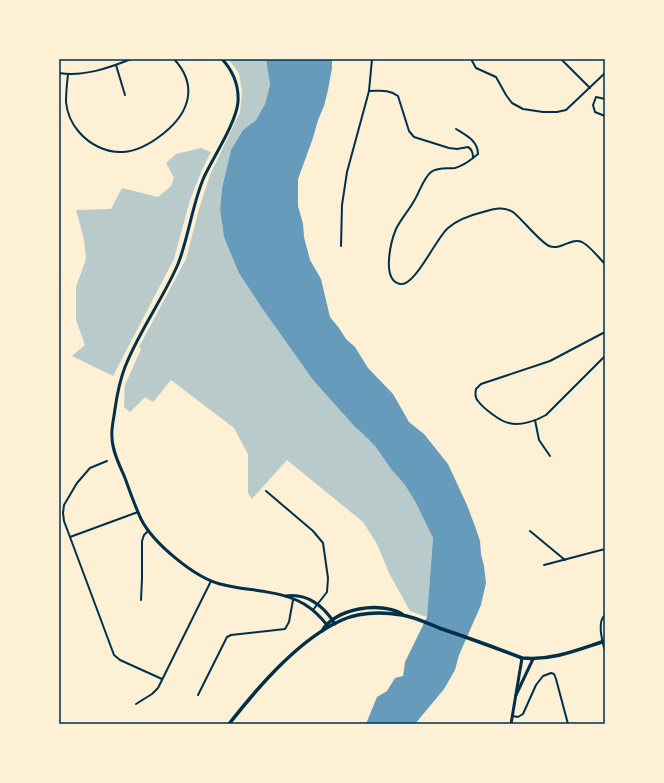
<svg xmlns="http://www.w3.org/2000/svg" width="664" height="783" font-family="Jost,sans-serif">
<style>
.green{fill:#b9caca}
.water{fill:#669bbc}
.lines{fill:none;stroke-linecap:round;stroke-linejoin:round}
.minor{stroke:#003049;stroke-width:2}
.tertiary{stroke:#003049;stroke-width:3}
.secondary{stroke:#003049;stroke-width:3}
.primary{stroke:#003049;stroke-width:3.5}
.neatline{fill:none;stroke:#003049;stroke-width:1.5}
</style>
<rect width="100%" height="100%" fill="#fdf0d5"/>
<g class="green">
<path d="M228 59H266L270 85 265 104 256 120 243 130 231 150 222 188 220 209 224 237 264 311 313 380 355 427 362 433 375 446 391 469 405 485 416 503 433 538 427 617 410 611 389 573 377 544 363 522 287 460 252 499 248 493V454L234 428 171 380 153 402 145 397 130 412 124 407 125 385 141 349 139 347 186 259 199 209 210 175 240 112 242 92 239 73Z"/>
<path d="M201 148 211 152 202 170 190 200 174 259 113 376 72 356 85 345 76 320V287L86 259 84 239 76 210 111 209 122 188 158 197 171 186 174 178 166 163 176 154Z"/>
</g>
<path class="water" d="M266 59H332V68L328 90 324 106 318 120 313 138 298 179V206L303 224 304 237 310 260 321 279 330 317 339 328 346 339 355 347 368 368 393 394 409 422 424 434 448 464 467 505 476 529 480 541 481 554 484 566 486 583 481 605 459 655 455 670 444 689 415 724H366L377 697 387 691 395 678 403 676 405 662 427 617 433 538 416 503 405 485 391 469 375 446 362 433 355 427 313 380 264 311 239 273 224 237 220 209 222 188 231 150 243 130 256 120 265 104 270 85Z"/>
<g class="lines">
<g class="minor">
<path d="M471 59 476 68 496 77 506 95 512 103 523 109 543 112H557L566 110 605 73"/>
<path d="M561 59 590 88"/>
<path d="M116 65 125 95"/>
<path d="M59 73C83 77 109 68 131 59"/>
<path d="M68 74C67 83 66 93 66 102 67 113 72 124 79 132 90 145 107 153 123 152 138 151 153 142 164 133 190 112 198 85 174 59"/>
<path d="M369 91C380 91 389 89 398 96L409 131 414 137 449 148 457 149 468 147C472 149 473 153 473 158 468 162 462 166 455 168 448 169 438 167 431 172 423 179 420 191 414 201 409 210 401 219 396 229 391 241 381 280 400 284 415 287 436 238 448 228 458 219 471 215 483 212 494 209 503 206 513 212 523 220 539 241 549 246 561 251 571 237 582 242 591 247 598 257 605 264"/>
<path d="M605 99 596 97 593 105 595 112 605 116"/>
<path d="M456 129C466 135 478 141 478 154L473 158"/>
<path d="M341 246 342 205 347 172 369 91 372 59"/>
<path d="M605 332 550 361 481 384 476 389C475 394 475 398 478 401 483 408 501 422 509 423 520 426 536 421 546 415L605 356"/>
<path d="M535 420 539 440 550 456"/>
<path d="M107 461 90 468 77 483 64 505 63 513 64 521 114 655 120 660 162 679"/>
<path d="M266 491 313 531 323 543 328 578 327 592 313 610"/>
<path d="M530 531 565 560"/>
<path d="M70 537 138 512"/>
<path d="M544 565 605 549"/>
<path d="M141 600 142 578V541L144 535 148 531"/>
<path d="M605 615C597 621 602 642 605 651"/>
<path d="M198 695 227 637 231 635 285 629 289 622 293 600"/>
<path d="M136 704 152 694 158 688 211 581"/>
<path d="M513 716 518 717 523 714 536 685 543 676 551 673 554 674 556 679 568 724"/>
</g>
<g class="tertiary">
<path d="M222 59C233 71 239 86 238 102 236 123 214 156 204 177 192 205 189 236 178 264 163 299 139 331 125 367 120 380 117 395 115 409 114 418 111 428 112 437 112 451 120 466 125 478 130 492 135 506 141 519 153 543 194 577 220 584 249 592 285 589 310 608 317 613 323 620 328 626"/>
<path d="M286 596C307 593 324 606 335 624"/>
</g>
<g class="secondary">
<path d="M516 695 533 659"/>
<path d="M511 724 522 658"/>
</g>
<g class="primary">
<path d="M322 631C335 608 381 601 402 614"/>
<path d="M229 724C258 687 299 639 342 620 360 612 383 612 402 615 415 617 429 624 442 629 469 638 496 648 522 658 552 661 577 650 605 641"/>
</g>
</g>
<rect width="664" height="783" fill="none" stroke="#fdf0d5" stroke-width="120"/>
<rect x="60" y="60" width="544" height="663" class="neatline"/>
</svg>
